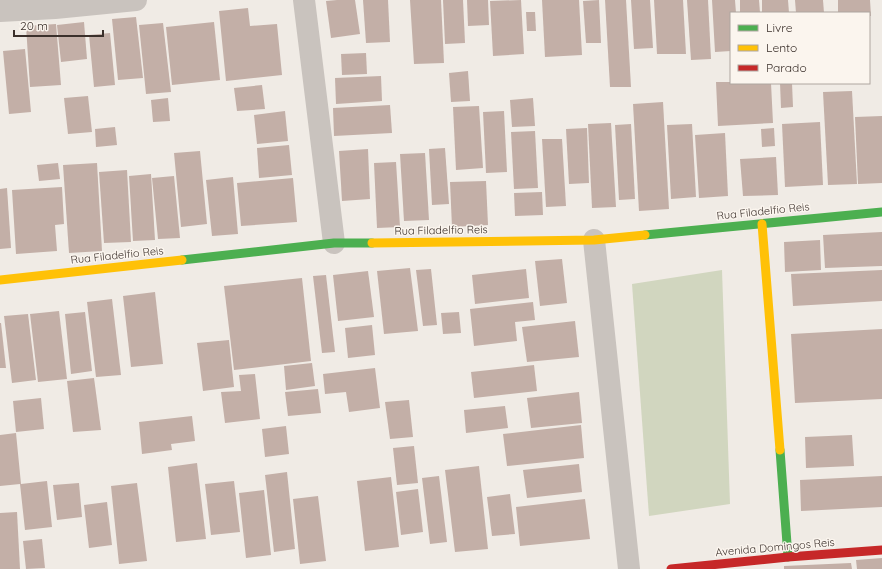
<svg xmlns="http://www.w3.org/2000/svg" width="882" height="569" font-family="Quicksand,sans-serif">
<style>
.green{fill:#d1d6bf}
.building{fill:#c3afa7}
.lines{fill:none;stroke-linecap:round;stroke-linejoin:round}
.street{stroke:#c9c3be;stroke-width:22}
.fast{stroke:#4caf50;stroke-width:9}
.slow{stroke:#ffc107;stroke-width:9}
.jam{stroke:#c62828;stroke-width:9}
.labels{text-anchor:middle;stroke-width:3;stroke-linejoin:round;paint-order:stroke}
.street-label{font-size:11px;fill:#3b302b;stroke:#fbf5ee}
</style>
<rect width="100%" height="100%" fill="#f0ebe5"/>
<path class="green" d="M722 270 730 504 649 516 632 284Z"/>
<g class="building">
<path d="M337 0H355L360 34 331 38 326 1Z"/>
<path d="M363 0H388L390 42 366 43Z"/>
<path d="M410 0H441L444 63 414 64Z"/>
<path d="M443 0H463L465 43 445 44Z"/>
<path d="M467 0H488L489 25 468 26Z"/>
<path d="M521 0 524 54 493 56 490 1Z"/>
<path d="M542 0H579L582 55 545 57Z"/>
<path d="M599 0 601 43H586L583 1Z"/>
<path d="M605 0H626L631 87H610Z"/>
<path d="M631 0H650L653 48 634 49Z"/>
<path d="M654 0H683L686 54H657Z"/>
<path d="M687 0H708L711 59 691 60Z"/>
<path d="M712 0H735L736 13H731V51L715 52Z"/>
<path d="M740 0H759L760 13H740Z"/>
<path d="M762 0H788L789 13H762Z"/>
<path d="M795 0H823L824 13H796Z"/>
<path d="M838 0H870L871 16H869V13H838Z"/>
<path d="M248 8 250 26 277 24 282 75 226 81 219 11Z"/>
<path d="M526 12H535L536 31H527Z"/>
<path d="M136 17 143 78 118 80 112 19Z"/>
<path d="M84 22 87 59 61 62 57 25Z"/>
<path d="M214 22 220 80 172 85 166 27Z"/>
<path d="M163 23 171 92 146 94 139 25Z"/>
<path d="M56 24 61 85 30 87 26 26Z"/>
<path d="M110 33 115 85 94 87 89 35Z"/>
<path d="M25 49 31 112 9 114 3 51Z"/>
<path d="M366 53 367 74 342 75 341 54Z"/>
<path d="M468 71 470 101 451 102 449 73Z"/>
<path d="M381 76 382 101 336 104 335 78Z"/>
<path d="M716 82H731V83H771L773 123 718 126Z"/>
<path d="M780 83H792L793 107 781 108Z"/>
<path d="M262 85 265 109 237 111 234 88Z"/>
<path d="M852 91 857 184 828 185 823 92Z"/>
<path d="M88 96 92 132 68 134 64 98Z"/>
<path d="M168 98 170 121 153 122 151 100Z"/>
<path d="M533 98 535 126 512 127 510 100Z"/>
<path d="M663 102 669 209 639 211 633 104Z"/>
<path d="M390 105 392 133 334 136 333 108Z"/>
<path d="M479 106 483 168 456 170 453 107Z"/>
<path d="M285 111 288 141 257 144 254 115Z"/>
<path d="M504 111 507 172 486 173 483 112Z"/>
<path d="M882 116V183L858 184 855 117Z"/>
<path d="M820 122 823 185 785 187 782 124Z"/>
<path d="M611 123 616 207 592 208 588 124Z"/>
<path d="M631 124 635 199 619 200 615 125Z"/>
<path d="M692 124 696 197 671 199 667 125Z"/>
<path d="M115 127 117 145 96 147 95 129Z"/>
<path d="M587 128 589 183 569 184 566 129Z"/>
<path d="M774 128 775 146 762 147 761 129Z"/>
<path d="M535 131 538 188 514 189 511 132Z"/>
<path d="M725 133 728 196 699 198 695 135Z"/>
<path d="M542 139H562L566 206 546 207Z"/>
<path d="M289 145 292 175 259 178 257 148Z"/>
<path d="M445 148 449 204 432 205 429 149Z"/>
<path d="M368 149 370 199 342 201 339 151Z"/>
<path d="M200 151 207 224 181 227 174 153Z"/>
<path d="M425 153 429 220 404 221 400 154Z"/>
<path d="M776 157 778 195 743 196 740 159Z"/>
<path d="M396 162 400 227 377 228 374 163Z"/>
<path d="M58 163 60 179 39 181 37 165Z"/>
<path d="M97 163 102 251 69 253 63 165Z"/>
<path d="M127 170 131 242 104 243 99 172Z"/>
<path d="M151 174 155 240 133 241 129 176Z"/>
<path d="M174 176 180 238 158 239 152 178Z"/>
<path d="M233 177 238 234 212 236 206 180Z"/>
<path d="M293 178 297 222 241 226 237 183Z"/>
<path d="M486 181 488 225 452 227 450 182Z"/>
<path d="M62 187 64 224 55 225 57 251 16 254 12 190Z"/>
<path d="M7 188 11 248 0 249V189Z"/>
<path d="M542 192 543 215 515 216 514 193Z"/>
<path d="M882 232V266L825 268 823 235Z"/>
<path d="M820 240 821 270 785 272 784 242Z"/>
<path d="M562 259 567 303 540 306 535 261Z"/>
<path d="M410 268 418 331 384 334 377 271Z"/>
<path d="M431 269 437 325 423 326 416 270Z"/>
<path d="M526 269 529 298 475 304 472 275Z"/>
<path d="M882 270V301L793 306 791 274Z"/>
<path d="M368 271 374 317 338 321 333 275Z"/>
<path d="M326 275 335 352 322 353 313 276Z"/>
<path d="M302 278 311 361 234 370 224 286Z"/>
<path d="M155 292 163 364 131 367 123 296Z"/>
<path d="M112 299 121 375 96 377 87 302Z"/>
<path d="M533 302 535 320 515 322 517 341 474 346 470 309Z"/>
<path d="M59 311 67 379 38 382 30 314Z"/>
<path d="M85 312 92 371 71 374 65 314Z"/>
<path d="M459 312 461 333 443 334 441 313Z"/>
<path d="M28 314 36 380 12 383 4 316Z"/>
<path d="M575 321 579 357 527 362 522 327Z"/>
<path d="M0 323H1L6 368H0Z"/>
<path d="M372 325 375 355 348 358 345 328Z"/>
<path d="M882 329V399L795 403 791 334Z"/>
<path d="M229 340 234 387 203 391 197 343Z"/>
<path d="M312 363 315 386 286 390 284 366Z"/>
<path d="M534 365 537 391 474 398 471 372Z"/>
<path d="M375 368 380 408 349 412 346 392 325 394 323 374Z"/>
<path d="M255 374 260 419 225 423 221 392 241 391 239 375Z"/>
<path d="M94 378 101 430 73 432 67 381Z"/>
<path d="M318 389 321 413 288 416 285 392Z"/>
<path d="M579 392 582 423 531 428 527 398Z"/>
<path d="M41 398 44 429 16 432 13 401Z"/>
<path d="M409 400 413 437 390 439 385 402Z"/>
<path d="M505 406 508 428 466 433 464 410Z"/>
<path d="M192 416 195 441 171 444 172 450 142 454 139 422Z"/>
<path d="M581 425 584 458 507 466 503 434Z"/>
<path d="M286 426 289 454 265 457 262 429Z"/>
<path d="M16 433 21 484 47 481 52 527 25 530 20 484 0 486V435Z"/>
<path d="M852 435 854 466 806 468 805 437Z"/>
<path d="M414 446 418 483 397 485 393 448Z"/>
<path d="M197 463 206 539 176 542 168 467Z"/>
<path d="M579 464 582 492 527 498 523 470Z"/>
<path d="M479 466 488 549 455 552 445 470Z"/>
<path d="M287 472 295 549 274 552 265 475Z"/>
<path d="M439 476 447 542 430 544 422 478Z"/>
<path d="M882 476V507L801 511 800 480Z"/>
<path d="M391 477 399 547 365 551 357 481Z"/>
<path d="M234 481 240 532 211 535 205 484Z"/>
<path d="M79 483 82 517 57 520 53 485Z"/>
<path d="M137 483 147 561 119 564 111 486Z"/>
<path d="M418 489 423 532 401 535 396 492Z"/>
<path d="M264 490 271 555 246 558 239 493Z"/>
<path d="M510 494 515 534 492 536 487 497Z"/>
<path d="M318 496 326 561 300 564 293 499Z"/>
<path d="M585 499 590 539 520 546 516 507Z"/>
<path d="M107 502 112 545 89 548 84 505Z"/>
<path d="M17 512 20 569H0V513Z"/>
<path d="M42 539 45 568 26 569 23 541Z"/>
<path d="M882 558V569H857L856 560Z"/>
<path d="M851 563 852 569H784V566Z"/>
</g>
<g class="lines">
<g class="street">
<path d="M304 0 334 243"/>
<path d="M0 11 55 8 136 0"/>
<path d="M594 240 629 569"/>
</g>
<g class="fast">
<path d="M645 235 882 212"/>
<path d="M182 260 334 243H372"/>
<path d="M780 450 788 557"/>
</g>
<g class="slow">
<path d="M762 224 780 450"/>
<path d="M372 243 594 240 645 235"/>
<path d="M0 280 182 260"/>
</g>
<path class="jam" d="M671 569 788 557 882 550"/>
</g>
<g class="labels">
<g class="street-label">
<text transform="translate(763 211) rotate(-6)" y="4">Rua Filadelfio Reis</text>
<text transform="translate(441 230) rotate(-1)" y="4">Rua Filadelfio Reis</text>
<text transform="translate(117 255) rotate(-6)" y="4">Rua Filadelfio Reis</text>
<text transform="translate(775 547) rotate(-5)" y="4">Avenida Domingos Reis</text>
</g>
</g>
<rect x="730" y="12" width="140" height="72" fill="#fbf5ee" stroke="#aea6a0"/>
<rect x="738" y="25" width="20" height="6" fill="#4caf50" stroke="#aea6a0"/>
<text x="766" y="32" font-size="12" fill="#3b302b">Livre</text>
<rect x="738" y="45" width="20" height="6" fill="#ffc107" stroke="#aea6a0"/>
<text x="766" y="52" font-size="12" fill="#3b302b">Lento</text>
<rect x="738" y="65" width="20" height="6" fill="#c62828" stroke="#aea6a0"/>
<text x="766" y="72" font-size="12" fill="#3b302b">Parado</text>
<path d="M14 30v6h89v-6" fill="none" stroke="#3b302b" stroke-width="2"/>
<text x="20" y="30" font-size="12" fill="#3b302b" stroke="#fbf5ee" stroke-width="3" paint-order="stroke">20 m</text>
</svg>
